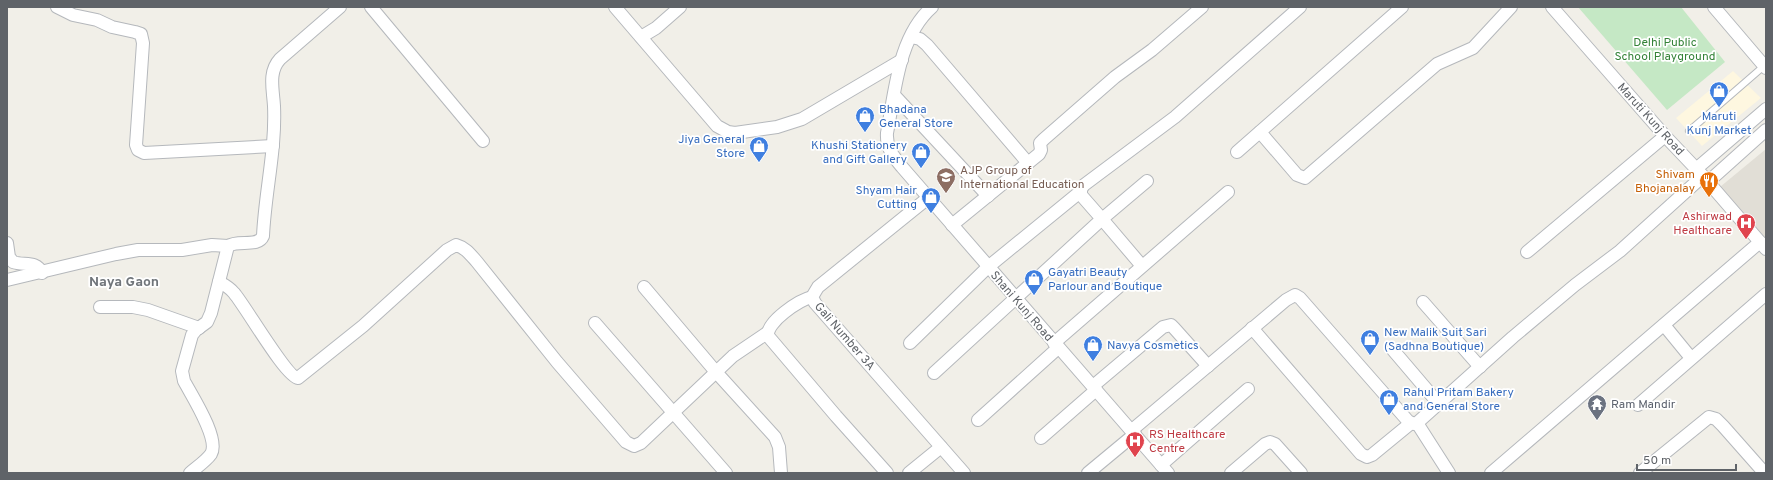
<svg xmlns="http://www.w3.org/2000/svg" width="1773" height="480" font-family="Overpass,sans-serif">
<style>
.commercial{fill:#fef7e0}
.education{fill:#e1ded6}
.green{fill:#c5e8c5}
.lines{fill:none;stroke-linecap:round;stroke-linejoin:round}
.service-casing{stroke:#b5b8bc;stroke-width:8}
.minor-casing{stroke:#b5b8bc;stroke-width:14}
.service{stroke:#fff;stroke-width:6}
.minor{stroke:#fff;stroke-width:12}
.labels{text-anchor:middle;stroke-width:3.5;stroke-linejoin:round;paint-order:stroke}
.park-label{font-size:12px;fill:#348238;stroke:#fff}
.shop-label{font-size:12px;fill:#366cbe;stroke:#fff;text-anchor:start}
.street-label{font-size:12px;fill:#5f6368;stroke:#fff}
.education-label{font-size:12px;fill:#785e54;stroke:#fff;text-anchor:start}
.food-label{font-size:12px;fill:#c56008;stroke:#fff;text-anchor:end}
.health-label{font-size:12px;fill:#be3a42;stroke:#fff;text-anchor:end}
.worship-label{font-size:12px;fill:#5b616d;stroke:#fff;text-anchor:start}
.quarter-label{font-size:14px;font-weight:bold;fill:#70757a;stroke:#fff}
</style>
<rect width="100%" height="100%" fill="#f1efe8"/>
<path class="commercial" d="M1733 71 1761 98 1702 146 1676 118Z"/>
<path class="education" d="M1766 149V240L1720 187Z"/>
<path class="green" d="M1578 7H1681L1725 62 1667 110Z"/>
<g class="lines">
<g class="service-casing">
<path id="service" d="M1689 131 1764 66"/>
</g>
<g class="minor-casing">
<g id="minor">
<path d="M57 7 73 15 97 20 112 27 135 32 141 34 143 43 136 145 138 150 144 153 273 146"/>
<path d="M371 7 483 141"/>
<path d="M615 7 717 126 728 132 735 133 777 127 802 119 902 60"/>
<path d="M932 7C898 37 895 92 887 133 886 148 893 156 902 167L1168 473"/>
<path d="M1552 7 1665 136 1703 176 1766 249"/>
<path d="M1714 7 1766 68"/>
<path d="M641 37 656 28 680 7"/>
<path d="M911 37 920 39 927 45 1028 163"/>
<path d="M894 95 988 196"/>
<path d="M1260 132 1297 175 1305 178 1437 64 1473 48 1511 7"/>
<path d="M1237 152 1402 7"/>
<path d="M1696 169 1766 109"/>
<path d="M1708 182 1766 130"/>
<path d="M928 198 818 287 812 297 815 303 964 473"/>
<path d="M952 225 1039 154 1041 150 1040 143 1044 139 1115 77 1152 50 1202 7"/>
<path d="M7 243 9 257 13 262C24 266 36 260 42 273"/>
<path d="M1527 252 1665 136"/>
<path d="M1142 266 1102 219 1147 181"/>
<path d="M7 280 116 254 138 250H182L212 245 228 246"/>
<path d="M219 282C225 285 230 288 234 293 246 307 286 377 298 378L363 326 447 250 456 245C466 248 470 254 477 262L557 362 626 442 634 446 641 443 733 356 767 333"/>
<path d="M644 287 716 372 775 437 779 447 781 473"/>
<path d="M812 297C799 300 766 322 768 336L836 416 887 473"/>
<path d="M1423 302 1480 367"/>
<path d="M100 307H133L148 310 199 328"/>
<path d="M595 323 726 473"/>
<path d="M1664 325 1691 358"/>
<path d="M1252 328 1361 454 1367 457 1372 455 1411 423"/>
<path d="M910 343 988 267 1080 192"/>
<path d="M1054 343 1228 192"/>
<path d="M1393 350 1439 404"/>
<path d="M934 373 1102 219 1081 195V189L1084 185 1175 117 1300 7"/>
<path d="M1093 386 1163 327 1171 325 1174 328 1208 366"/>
<path d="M1638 405 1766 294"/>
<path d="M978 420 1058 348"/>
<path d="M1417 423 1449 473"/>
<path d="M1132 430 1286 300 1295 295 1300 298 1408 421 1414 424 1417 423 1513 337 1575 285 1620 251 1703 176"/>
<path d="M1041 438 1096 390"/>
<path d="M1161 465 1248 389"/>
<path d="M190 473C197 467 206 461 211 454 220 439 192 396 184 381L182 371 192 335 196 330 207 322 211 313 228 246C238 239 258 248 263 236 265 192 276 150 274 106 273 89 268 72 280 59L340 7"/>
<path d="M909 473 941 447"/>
<path d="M1088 473 1135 434"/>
<path d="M1231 473 1265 444 1270 442 1275 444 1301 473"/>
<path d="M1491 473 1760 242"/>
<path d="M1640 473 1709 417 1716 419 1723 426 1761 469"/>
</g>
</g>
<use href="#service" class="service"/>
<use href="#minor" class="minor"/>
</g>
<defs>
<g id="shop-pin" transform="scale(1)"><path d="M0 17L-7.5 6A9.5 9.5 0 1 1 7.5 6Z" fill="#3f7fe0" stroke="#fff"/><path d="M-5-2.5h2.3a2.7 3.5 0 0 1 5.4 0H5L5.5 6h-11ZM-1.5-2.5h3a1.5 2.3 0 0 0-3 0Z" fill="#fff"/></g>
<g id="school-pin" transform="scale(1)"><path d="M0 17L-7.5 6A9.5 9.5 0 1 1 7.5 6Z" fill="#8d6e63" stroke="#fff"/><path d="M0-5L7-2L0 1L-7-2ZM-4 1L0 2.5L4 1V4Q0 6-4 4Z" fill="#fff"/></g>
<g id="restaurant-pin" transform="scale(1)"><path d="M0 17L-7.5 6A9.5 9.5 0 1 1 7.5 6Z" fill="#e8710a" stroke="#fff"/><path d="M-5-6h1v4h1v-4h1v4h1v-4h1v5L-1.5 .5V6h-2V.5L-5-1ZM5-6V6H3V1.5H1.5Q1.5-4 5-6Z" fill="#fff"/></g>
<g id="hospital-pin" transform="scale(1)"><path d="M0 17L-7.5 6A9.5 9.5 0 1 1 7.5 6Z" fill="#e0444e" stroke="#fff"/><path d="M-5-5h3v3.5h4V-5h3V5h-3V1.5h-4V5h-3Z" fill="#fff"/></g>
<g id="temple-pin" transform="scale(1)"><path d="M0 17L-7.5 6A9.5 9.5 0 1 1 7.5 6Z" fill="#6b7280" stroke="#fff"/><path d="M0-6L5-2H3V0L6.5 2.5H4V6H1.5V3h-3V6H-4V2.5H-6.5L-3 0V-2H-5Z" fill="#fff"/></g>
</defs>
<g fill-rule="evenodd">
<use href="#shop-pin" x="1719" y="91"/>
<use href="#shop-pin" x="865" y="116"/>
<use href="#shop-pin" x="759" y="146"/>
<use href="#shop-pin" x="921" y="152"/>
<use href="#school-pin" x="946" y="177"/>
<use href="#restaurant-pin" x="1709" y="181"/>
<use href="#shop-pin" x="931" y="197"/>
<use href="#hospital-pin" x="1746" y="223"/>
<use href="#shop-pin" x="1034" y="279"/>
<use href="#shop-pin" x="1370" y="339"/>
<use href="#shop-pin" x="1093" y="345"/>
<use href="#shop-pin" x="1389" y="399"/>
<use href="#temple-pin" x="1597" y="404"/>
<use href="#hospital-pin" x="1135" y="441"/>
</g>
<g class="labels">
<g class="park-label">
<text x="1665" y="46">Delhi Public<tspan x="1665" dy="14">School Playground</tspan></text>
</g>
<g class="shop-label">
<text x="879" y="113">Bhadana<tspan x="879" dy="14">General Store</tspan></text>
<text x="1719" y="120" text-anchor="middle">Maruti<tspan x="1719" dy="14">Kunj Market</tspan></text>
<text x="745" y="143" text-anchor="end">Jiya General<tspan x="745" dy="14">Store</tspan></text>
<text x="907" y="149" text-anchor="end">Khushi Stationery<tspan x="907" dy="14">and Gift Gallery</tspan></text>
<text x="917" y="194" text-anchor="end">Shyam Hair<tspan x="917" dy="14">Cutting</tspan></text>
<text x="1048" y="276">Gayatri Beauty<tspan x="1048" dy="14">Parlour and Boutique</tspan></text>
<text x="1384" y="336">New Malik Suit Sari<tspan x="1384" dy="14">(Sadhna Boutique)</tspan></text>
<text x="1107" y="349">Navya Cosmetics</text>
<text x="1403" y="396">Rahul Pritam Bakery<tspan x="1403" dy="14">and General Store</tspan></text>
</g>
<g class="street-label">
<text transform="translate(1651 119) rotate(48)" y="4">Maruti Kunj Road</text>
<text transform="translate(1022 306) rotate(49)" y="4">Shani Kunj Road</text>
<text transform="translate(845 336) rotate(49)" y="4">Gali Number 3A</text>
</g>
<g class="education-label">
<text x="960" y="174">AJP Group of<tspan x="960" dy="14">International Education</tspan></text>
</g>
<g class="food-label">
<text x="1695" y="178">Shivam<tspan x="1695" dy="14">Bhojanalay</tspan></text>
</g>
<g class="health-label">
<text x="1732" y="220">Ashirwad<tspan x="1732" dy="14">Healthcare</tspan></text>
<text x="1149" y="438" text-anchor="start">RS Healthcare<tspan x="1149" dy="14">Centre</tspan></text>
</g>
<g class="worship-label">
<text x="1611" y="408">Ram Mandir</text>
</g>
<g class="quarter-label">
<text x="124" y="286">Naya Gaon</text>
</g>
</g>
<rect width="1773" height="480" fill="none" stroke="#5f6368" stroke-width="16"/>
<path d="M1637 464v6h99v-6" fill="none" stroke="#5f6368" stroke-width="2"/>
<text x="1643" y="464" font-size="12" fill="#5f6368" stroke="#ffffff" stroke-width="3" paint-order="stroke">50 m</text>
</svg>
